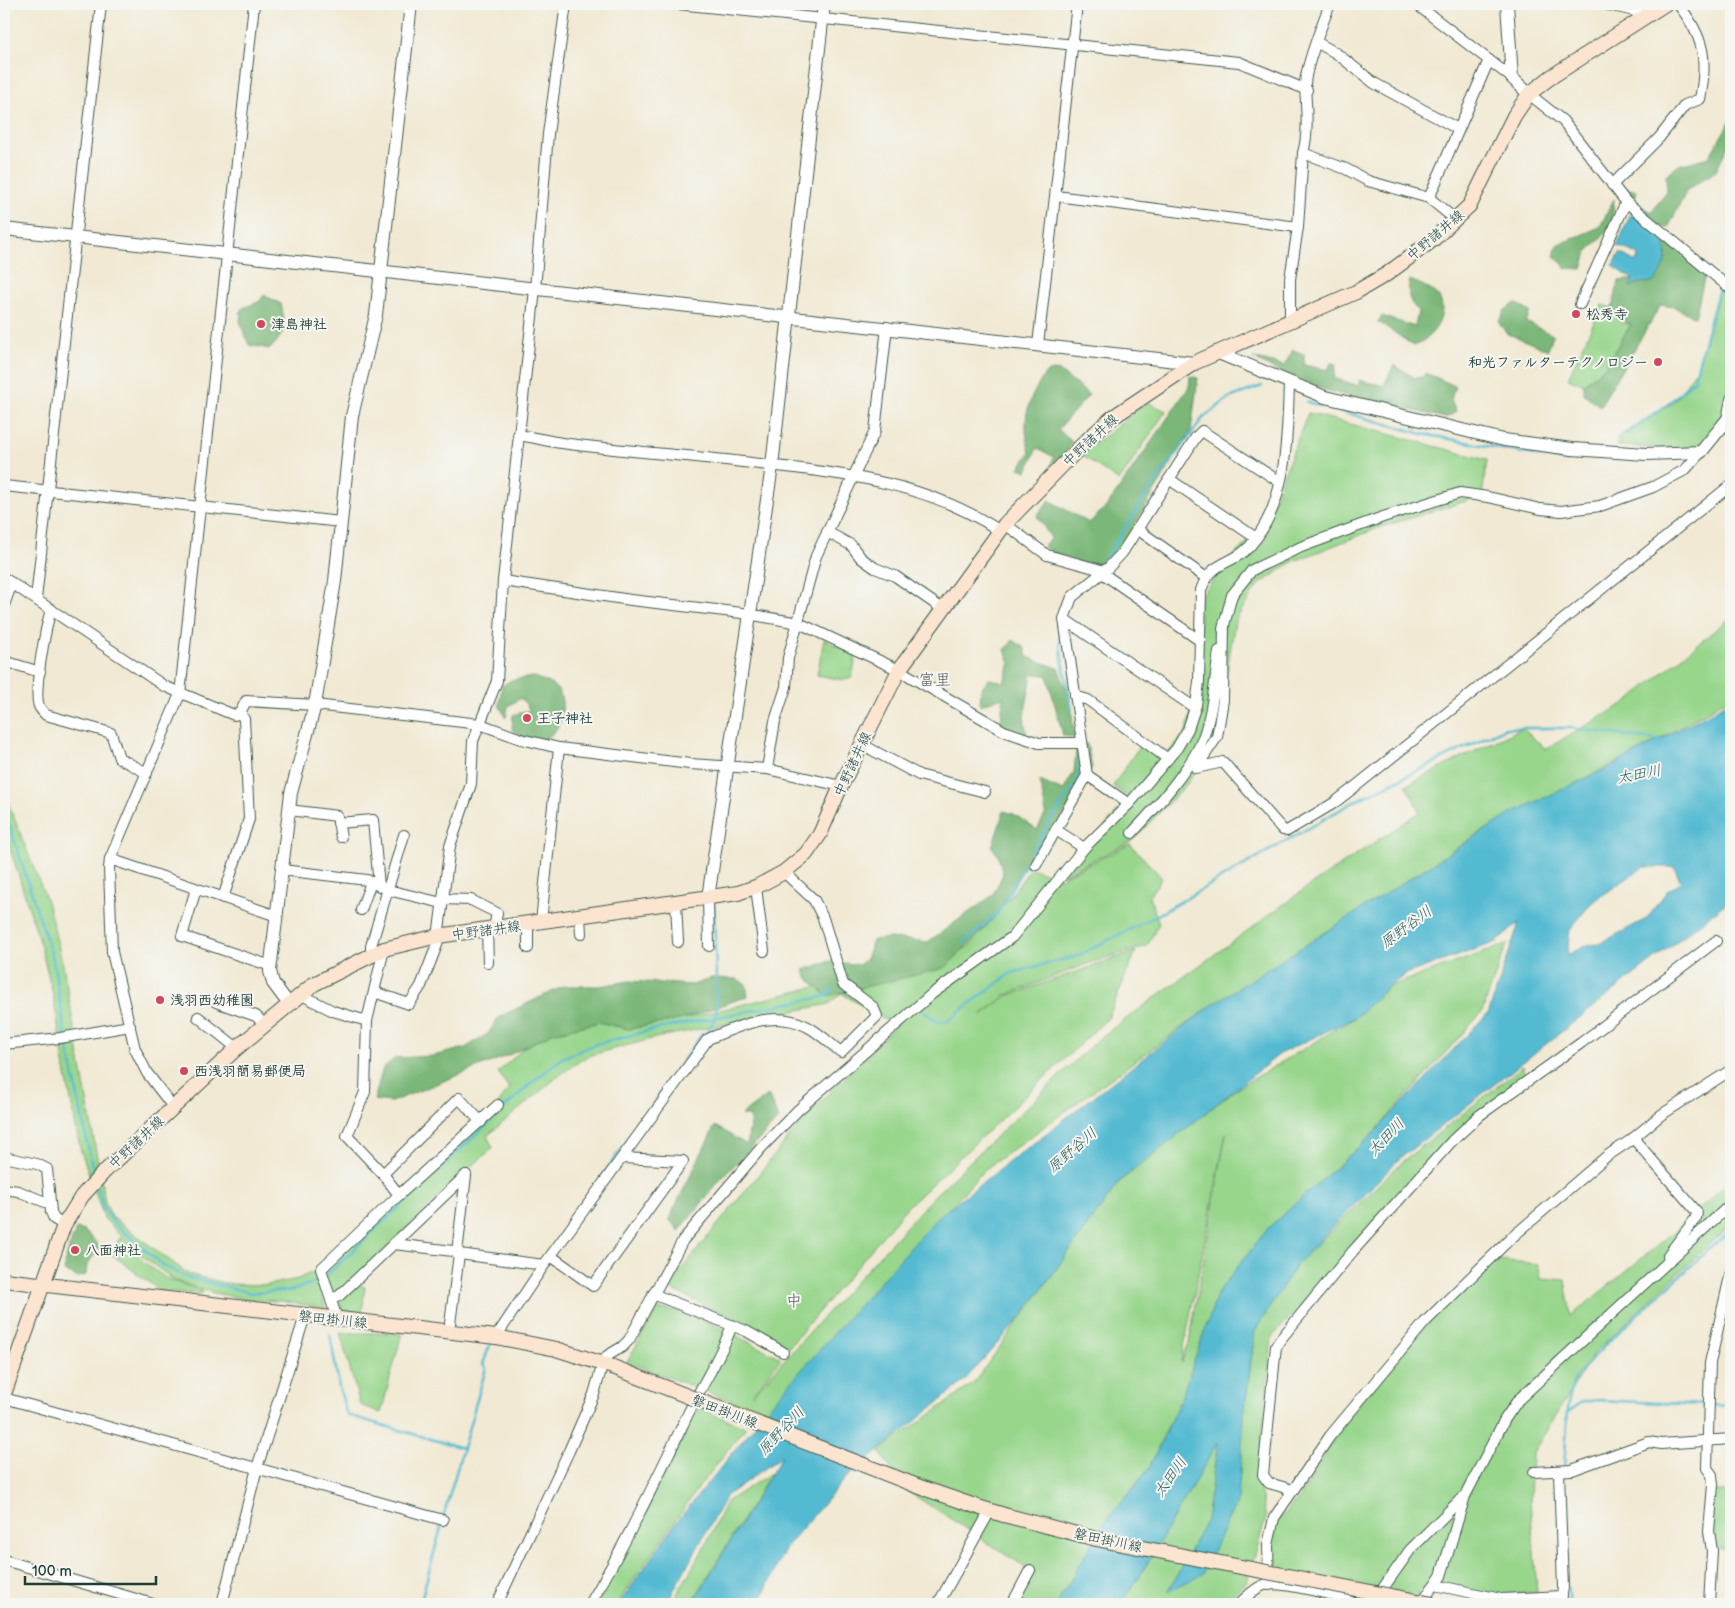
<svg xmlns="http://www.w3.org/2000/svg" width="1735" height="1608" font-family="'Balsamiq Sans','Klee One',sans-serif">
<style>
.green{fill:#98d68c;stroke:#5c8a60;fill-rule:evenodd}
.forest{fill:#7ab778;stroke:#4c7a56}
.water{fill:#53bad1;stroke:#397c82;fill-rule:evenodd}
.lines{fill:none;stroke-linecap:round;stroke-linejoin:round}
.stream{stroke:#53bad1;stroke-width:2.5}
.minor-casing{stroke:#3e574c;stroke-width:12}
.tertiary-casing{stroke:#3e574c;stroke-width:14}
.secondary-casing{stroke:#3e574c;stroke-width:16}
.minor{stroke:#fff;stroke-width:10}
.tertiary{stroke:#fff;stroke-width:12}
.secondary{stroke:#fce5d0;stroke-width:14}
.secondary-bridge-casing{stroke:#3e574c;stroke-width:16;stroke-linecap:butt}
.secondary-bridge{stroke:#fce5d0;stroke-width:14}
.poi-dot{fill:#d1495b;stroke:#f6f6f2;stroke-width:2}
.labels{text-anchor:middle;stroke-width:4;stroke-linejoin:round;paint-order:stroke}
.street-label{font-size:14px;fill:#1f3d34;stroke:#f6f6f2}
.poi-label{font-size:14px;font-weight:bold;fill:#1f3d34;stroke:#f6f6f2;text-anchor:start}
.water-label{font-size:15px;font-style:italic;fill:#2c5c5b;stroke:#f6f6f2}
.quarter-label{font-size:16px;fill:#5c5b60;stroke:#f6f6f2}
</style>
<rect width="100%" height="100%" fill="#f6f6f2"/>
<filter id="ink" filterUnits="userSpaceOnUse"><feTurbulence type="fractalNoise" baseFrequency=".02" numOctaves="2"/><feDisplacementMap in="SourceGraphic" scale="10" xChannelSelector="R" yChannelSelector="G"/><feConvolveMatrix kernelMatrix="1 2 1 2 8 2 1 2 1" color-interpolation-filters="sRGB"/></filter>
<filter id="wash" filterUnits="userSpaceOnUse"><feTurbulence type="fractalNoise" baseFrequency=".0096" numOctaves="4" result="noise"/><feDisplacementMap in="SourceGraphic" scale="20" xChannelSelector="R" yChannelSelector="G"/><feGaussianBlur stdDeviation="1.12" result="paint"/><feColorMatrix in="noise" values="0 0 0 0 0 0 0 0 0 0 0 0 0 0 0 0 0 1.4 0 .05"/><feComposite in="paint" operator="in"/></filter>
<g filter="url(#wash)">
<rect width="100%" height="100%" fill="#f1e9d3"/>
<g class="green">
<path d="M1721 285 1731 296C1731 329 1735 367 1727 400 1722 418 1711 433 1700 448L1692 449 1617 446 1618 437 1674 402 1698 367Z"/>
<path d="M1602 305 1612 308 1620 323 1631 324 1606 366 1584 384 1568 378Z"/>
<path d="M1147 402 1166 411 1119 481 1082 455Z"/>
<path d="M1308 413 1487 460 1482 496 1381 527 1292 562 1257 586 1235 621 1217 737 1187 784 1132 841 1063 875 1186 732 1199 682 1200 597 1228 561 1264 525Z"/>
<path d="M1731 617V697L1643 749 1488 828 1207 1009 984 1170 762 1417 742 1405 627 1362 657 1309 689 1312 781 1358 752 1395 934 1196 1097 1040 1309 886 1420 812 1406 785 1522 728 1546 749 1627 702Z"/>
<path d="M824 639 856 656 852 678 844 680 817 675Z"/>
<path d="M1141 744 1160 760 1129 798 1113 786Z"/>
<path d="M4 793 47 901 63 965 105 1202 112 1217 188 1274 229 1284 267 1285 298 1279 325 1266 494 1110 509 1088 498 1072 526 1046 552 1033 599 1022 628 1029 683 1019 885 970 967 948 998 913 1031 868 1060 878 1130 844 1162 878 1149 896 1159 923 1147 946 1092 962 1006 995 981 1015 1007 996 1136 951 1108 1018 907 1207 789 1347 667 1287 807 1115 895 1026 841 993 829 1004 659 1037 587 1056 561 1074 487 1136 493 1148 460 1176 335 1298 328 1283 320 1290 325 1308 280 1301 251 1300 214 1293 175 1281 133 1249 104 1218 80 1148 65 1070 53 994 38 936 4 830Z"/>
<path d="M1507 944 1482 1012 1369 1138 1268 1228 1182 1396 1148 1470 1101 1527 1057 1604H1014L1030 1570 906 1490 879 1451 973 1384 1120 1181 1235 1090 1355 1018 1388 987ZM1226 1133 1189 1343 1181 1363V1362Z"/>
<path d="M1523 1066 1526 1074 1469 1124 1272 1337 1258 1479 1266 1518 1247 1581 1224 1604H1119L1138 1579 1219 1440 1206 1520 1169 1591 1202 1573 1245 1406 1255 1331 1296 1265 1402 1162Z"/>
<path d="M1731 1180V1224L1595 1352 1532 1454 1530 1501 1537 1592 1493 1597 1443 1587 1419 1591V1604H1349L1268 1564 1272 1526 1301 1496 1343 1424 1392 1361 1490 1259 1538 1264 1541 1278 1565 1280 1571 1316 1674 1232Z"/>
<path d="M120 1238 145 1263 167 1279 202 1291V1294L160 1291 109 1252Z"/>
<path d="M360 1285 365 1287 362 1313 341 1310 340 1300Z"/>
<path d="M340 1333H402L381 1413 360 1405Z"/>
<path d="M697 1408 746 1427 699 1487 625 1592 618 1604H590L675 1456Z"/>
<path d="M771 1473 691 1604H671L705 1546 726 1502Z"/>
<path d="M1713 1490 1731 1493V1550L1711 1545Z"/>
</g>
<g class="forest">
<path d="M1731 120V140L1716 171 1687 190 1668 228C1650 226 1632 202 1621 187L1637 191 1634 202 1651 212 1667 192 1666 175 1679 165 1709 157Z"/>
<path d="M1614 199 1612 226 1587 252 1582 269 1567 268 1554 256 1557 245 1600 227Z"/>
<path d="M1665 242 1680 247 1706 271 1695 317 1674 307 1661 305 1600 406 1584 394V384L1606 366 1631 324 1617 318 1612 308 1619 281 1648 278 1663 253Z"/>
<path d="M1410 280C1420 284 1438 291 1441 302 1446 321 1430 339 1414 346L1382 324 1377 323 1382 316 1415 327 1418 311C1408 300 1407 295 1410 280Z"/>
<path d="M264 295 281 304C286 325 286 333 270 349L249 345 240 321 241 309 260 301Z"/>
<path d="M1516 303 1530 312 1526 322 1553 335 1548 350 1506 333 1499 322 1505 310Z"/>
<path d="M1293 350 1304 354V365L1328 370 1331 363 1336 364 1334 378 1359 386V380L1384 386 1394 365 1415 378 1423 377 1426 373 1455 386 1451 400 1456 412 1445 418C1375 401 1317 396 1253 358L1284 366Z"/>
<path d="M1058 370 1089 395 1058 429 1073 443 1051 472 1047 474 1054 457 1037 448 1027 471 1019 468 1030 453C1021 420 1027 400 1046 373Z"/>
<path d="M1190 376 1198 378 1191 430 1121 548 1093 567 1053 553 1043 546 1051 538 1037 516 1049 500 1089 523 1107 506 1189 387Z"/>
<path d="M1013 640 1025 648 1027 657 1058 668 1071 701 1074 738 1063 735 1047 675 1032 674 1024 717 1027 736 1001 725 1003 697 980 705 981 689 989 679 1004 682 1010 663 1005 650Z"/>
<path d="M534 677C541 680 551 683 556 688 567 699 563 726 551 735 545 740 536 740 528 740L512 730 513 715 530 710 521 698 508 706 506 718 499 705 502 686 511 680Z"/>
<path d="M1077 743 1087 744 1092 767 1056 830 1023 870 994 918 945 968 827 996 808 979 804 970 830 961 859 965 866 959 873 940 891 938 928 942 993 895 1003 874 998 855 992 847 1004 811 1014 814 1037 830 1046 813 1040 781 1063 791 1074 772Z"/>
<path d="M711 978 736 979 746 984 748 996 683 1019 628 1029 599 1022 552 1033 509 1055 391 1102 374 1100 383 1068 395 1058 433 1056 465 1048 488 1034 499 1017 564 986H600L629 981 693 985Z"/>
<path d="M768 1095 779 1119 721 1179 679 1231 669 1219 715 1126 747 1145 751 1117 741 1115Z"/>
<path d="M76 1229 85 1231 100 1247 87 1265 86 1275 77 1277 64 1271 67 1254Z"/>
</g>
<g class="water">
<path d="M1631 213C1659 235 1681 245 1654 282L1639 283 1630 287 1633 279 1613 266 1620 253 1634 261 1639 259 1638 254 1617 246Z"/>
<path d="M1731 701V899L1398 1160 1296 1265 1255 1331 1245 1406 1238 1499 1202 1574 1168 1592 1206 1520 1218 1442 1138 1579 1119 1604H1057L1101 1527 1148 1470 1182 1396 1218 1292 1268 1228 1369 1138 1489 1012 1519 923 1497 942 1408 973 1388 987 1355 1018 1281 1053 1120 1181 1023 1315 962 1383 846 1478 786 1547 759 1604H692L782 1456 726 1496 666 1604H619L675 1524 780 1394 938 1217 1216 1002 1512 813 1614 765ZM1644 867H1674L1681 882 1667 891 1646 919 1599 944 1587 945 1567 955 1570 930 1591 903Z"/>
</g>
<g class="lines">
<g class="stream">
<path d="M1307 402 1423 434 1567 461"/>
<path d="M1626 434 1667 405 1694 380 1719 288"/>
<path d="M1100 567 1144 498 1203 418 1229 398 1262 386"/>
<path d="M1072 710C1068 687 1050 614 1065 597 1071 589 1081 583 1089 576"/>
<path d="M4 809 53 959 65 1034"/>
<path d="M964 943 998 913 1048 824 1076 784 1080 769 1079 755"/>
<path d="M924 1011 938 1022 947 1021 1011 973 1077 956 1154 917 1357 800 1506 728H1571L1662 741"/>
<path d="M66 1039 94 1176"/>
<path d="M601 1178 702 1034H706L715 1018 717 1007 714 905"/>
<path d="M97 1186 103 1207 114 1223 164 1266 186 1277 252 1293 293 1290 321 1280"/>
<path d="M326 1276 531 1083 562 1058 596 1044 652 1030 827 996 832 988"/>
<path d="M495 1330 508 1310"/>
<path d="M330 1334 339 1387 347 1415 462 1448"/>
<path d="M1710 1405 1731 1406"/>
<path d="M1569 1412 1579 1403 1597 1400 1705 1405"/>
<path d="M1564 1468 1569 1396 1575 1378 1607 1343 1731 1229"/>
<path d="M443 1518 486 1368 483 1364 491 1342"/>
<path d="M1568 1588V1604"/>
<path d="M420 1604 442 1524"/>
</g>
</g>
</g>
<g filter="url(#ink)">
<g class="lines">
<g class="minor-casing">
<g id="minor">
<path d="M678 4 1239 62 1307 90"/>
<path d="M1416 4 1512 78"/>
<path d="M1604 4 1648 14"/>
<path d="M1316 42 1336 53 1374 83 1458 129"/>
<path d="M1529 94 1563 121 1626 202 1731 289"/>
<path d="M1303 153 1346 169 1368 181 1429 198 1456 220"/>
<path d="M1612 185 1659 138 1685 105 1700 99C1708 59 1704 37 1678 4"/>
<path d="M1056 196 1298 227"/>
<path d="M1429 198 1489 60"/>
<path d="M1580 304 1626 202"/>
<path d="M1290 320V279L1298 227 1303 153C1309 132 1306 107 1305 85 1305 67 1323 22 1330 4"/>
<path d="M1038 345 1077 4"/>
<path d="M1731 399 1727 420 1731 430"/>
<path d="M518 435C533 437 547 441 562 443 623 451 683 455 743 462 834 473 922 479 1000 531"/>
<path d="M1169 479 1256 538"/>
<path d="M4 486 341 522"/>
<path d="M1005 524 1047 555 1105 571"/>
<path d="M1137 529 1205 577"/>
<path d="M827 532 851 545 861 558 875 568 895 576 944 610"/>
<path d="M1102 573 1199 640"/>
<path d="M4 578 164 686 234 715 240 713 246 701 315 705 480 724 521 739 559 748 690 764 767 769 841 786"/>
<path d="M503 581 631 600 742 613 799 623 899 670 1004 731 1039 743H1082"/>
<path d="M36 599 101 4"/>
<path d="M4 605 12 583"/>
<path d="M51 609C46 627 33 691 39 706 40 709 44 713 46 715L111 733 119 758 147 773"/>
<path d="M1064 619 1195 708"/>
<path d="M1224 624 1223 700 1217 737 1196 768 1223 762 1283 830 1287 831 1334 803 1356 786 1731 485"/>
<path d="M1223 629 1232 595 1252 570 1301 547 1383 517 1460 493 1488 497 1540 509 1561 511 1600 506 1653 487 1685 470 1701 452"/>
<path d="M4 661 40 672"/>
<path d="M1075 696 1088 700 1168 759"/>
<path d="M861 744 919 775 985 792"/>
<path d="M767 769 775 721 786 687 788 658 816 556 875 431 887 327"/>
<path d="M1087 775 1129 804"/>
<path d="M289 810 337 816 341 837"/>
<path d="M338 823 373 820 379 886"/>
<path d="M1056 830 1084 848"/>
<path d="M1132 833C1153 811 1193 766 1203 738 1213 710 1215 680 1219 651"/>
<path d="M110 859 277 916"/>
<path d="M1036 865 1087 775 1064 619 1072 597 1108 568 1122 553 1196 437 1202 431 1280 482"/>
<path d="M282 870 367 880 388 890 442 903"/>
<path d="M756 887 764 951"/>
<path d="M196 889 182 936 271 966"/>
<path d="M223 898 249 819 244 719 240 713"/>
<path d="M708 898 709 946"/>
<path d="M443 899 471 900 497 913 494 928"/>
<path d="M676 903 678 942"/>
<path d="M361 910 371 882"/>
<path d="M580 916 581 934"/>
<path d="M541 922 559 748"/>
<path d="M487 929 488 963"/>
<path d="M528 948V924"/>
<path d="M371 955V946L404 835"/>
<path d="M374 992 409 1004 421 986 437 945 450 846 471 784 473 741 497 681 503 581 535 289 548 134 566 4"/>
<path d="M300 994 333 1011 367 1021"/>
<path d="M216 1002 256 1016 264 1024"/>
<path d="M198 1017 237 1048"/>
<path d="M4 1044 60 1038 130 1026"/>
<path d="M173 1107 147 1073 135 1049 112 952 109 868 110 859 180 694 254 4"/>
<path d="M1633 1138 1697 1212 1696 1218 1668 1255 1669 1262"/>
<path d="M4 1157 37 1164 47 1169 51 1212 54 1219 64 1225"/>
<path d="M383 1174 459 1098 481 1122"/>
<path d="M4 1189 18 1191 50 1204"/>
<path d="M399 1195 498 1105"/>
<path d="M394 1244 453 1251 459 1254"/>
<path d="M457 1253 466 1175"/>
<path d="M551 1256 593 1286 683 1161 622 1158"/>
<path d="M653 1294 746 1331 783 1352"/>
<path d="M331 1299 339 1296 466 1175"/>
<path d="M337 1319 321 1269 399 1195 383 1174 347 1136 365 1092 367 1021 384 949"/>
<path d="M449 1332 459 1254 544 1265"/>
<path d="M496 1337 544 1265 708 1039C739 1026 774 1009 806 1026 819 1032 830 1044 841 1052L877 1016 873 1007 843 984 823 918 814 900 784 872"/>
<path d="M4 1398 443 1520"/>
<path d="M1534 1472 1572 1470 1649 1442 1661 1444 1731 1439"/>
<path d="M1559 1472 1563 1588 1560 1604"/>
<path d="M1293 1490 1269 1483 1263 1475 1276 1346 1280 1340 1353 1251 1452 1141 1480 1115 1581 1043 1716 941"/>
<path d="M4 1560 153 1604"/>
<path d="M1269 1585 1268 1545 1274 1518 1330 1436 1425 1322 1510 1239 1607 1156 1631 1140 1661 1115 1731 1070"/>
<path d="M1435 1585 1501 1599 1562 1596"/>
<path d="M222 1604 257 1468 305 1316"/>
<path d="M497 1604 569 1451 594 1394 603 1363 607 1356 622 1347 629 1340 683 1240 761 1148 798 1110 896 1025 933 993 1012 937 1084 848 1129 804 1177 748 1188 729 1196 705 1199 682 1201 590C1212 559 1232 566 1250 546 1288 503 1287 438 1289 384"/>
<path d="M590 1604C626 1543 657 1478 688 1414 702 1384 721 1357 732 1325"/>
<path d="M938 1604 990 1511"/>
<path d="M1012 1604 1030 1570"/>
<path d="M1239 1604C1246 1598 1254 1588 1264 1585 1280 1581 1340 1595 1355 1604"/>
<path d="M1372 1604 1410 1550 1464 1496"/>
<path d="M1420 1604 1441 1576 1465 1496 1505 1419 1518 1400 1731 1204"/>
<path d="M1709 1604 1712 1551 1709 1531 1713 1485 1712 1475 1707 1468 1710 1363 1731 1272"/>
</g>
</g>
<g class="tertiary-casing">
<g id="tertiary">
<path d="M1507 4 1512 78 1529 94"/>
<path d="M4 229 1194 363"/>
<path d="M1216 352 1325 397 1504 440 1572 449 1646 454 1701 452 1727 420"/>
<path d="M708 898 772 466 824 4"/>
<path d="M288 1003 273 983 270 971 291 793 315 705 335 581 352 416 376 315 411 4"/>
</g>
</g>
<g class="secondary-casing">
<g id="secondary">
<path d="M4 1280 496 1337 556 1349 613 1367"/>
<path d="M4 1394 64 1225 82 1196 103 1173 237 1048 314 984 384 949 438 936 738 893 758 886 784 872 806 854 820 834 841 786 899 670 1005 524 1086 441 1113 417 1194 363 1356 292 1387 274 1434 239 1470 205 1514 116 1529 94 1551 77 1665 4"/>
<path d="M981 1508 1004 1515"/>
</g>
</g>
<use href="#minor" class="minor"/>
<use href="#tertiary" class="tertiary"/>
<use href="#secondary" class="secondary"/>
<g class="secondary-bridge-casing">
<g id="secondary-bridge">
<path d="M613 1367 920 1487 981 1508"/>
<path d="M1004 1515 1096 1539 1433 1604"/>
</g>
</g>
<use href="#secondary-bridge" class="secondary-bridge"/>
</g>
</g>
<g class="poi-dot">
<circle cx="1576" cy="314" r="5"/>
<circle cx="261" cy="324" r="5"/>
<circle cx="1658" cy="362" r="5"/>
<circle cx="527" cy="718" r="5"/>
<circle cx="160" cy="1000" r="5"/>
<circle cx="184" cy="1071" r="5"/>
<circle cx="75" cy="1250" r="5"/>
</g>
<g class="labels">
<g class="street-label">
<text transform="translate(1435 235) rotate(-40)" y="5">中野諸井線</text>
<text transform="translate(1090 440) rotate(-43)" y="5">中野諸井線</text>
<text transform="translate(852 764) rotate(-65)" y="5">中野諸井線</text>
<text transform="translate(486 930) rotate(-8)" y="5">中野諸井線</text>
<text transform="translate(136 1142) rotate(-43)" y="5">中野諸井線</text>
<text transform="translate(333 1319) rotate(6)" y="5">磐田掛川線</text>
<text transform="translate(725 1411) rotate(21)" y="5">磐田掛川線</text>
<text transform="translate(1108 1540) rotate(12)" y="5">磐田掛川線</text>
</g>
<g class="poi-label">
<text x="1586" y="319">松秀寺</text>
<text x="271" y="329">津島神社</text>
<text x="1648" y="367" text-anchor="end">和光ファルターテクノロジー</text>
<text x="537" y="723">王子神社</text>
<text x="170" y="1005">浅羽西幼稚園</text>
<text x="194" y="1076">西浅羽簡易郵便局</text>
<text x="85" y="1255">八面神社</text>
</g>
<g class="water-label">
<text transform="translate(1639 774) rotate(-11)" y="5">太田川</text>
<text transform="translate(1406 927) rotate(-37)" y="5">原野谷川</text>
<text transform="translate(1386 1137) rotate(-46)" y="5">太田川</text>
<text transform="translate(1072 1150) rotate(-41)" y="5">原野谷川</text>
<text transform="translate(781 1431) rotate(-47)" y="5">原野谷川</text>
<text transform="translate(1170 1477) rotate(-55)" y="5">太田川</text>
</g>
<g class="quarter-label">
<text x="935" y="685">富里</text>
<text x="794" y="1306">中</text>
</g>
</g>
<rect width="1735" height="1608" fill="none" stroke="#f6f6f2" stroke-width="20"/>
<path d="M25 1576v8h131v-8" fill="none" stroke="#1f3d34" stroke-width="2.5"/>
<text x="32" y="1576" font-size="15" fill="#1f3d34" stroke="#f6f6f2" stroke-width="4" paint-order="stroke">100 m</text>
</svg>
